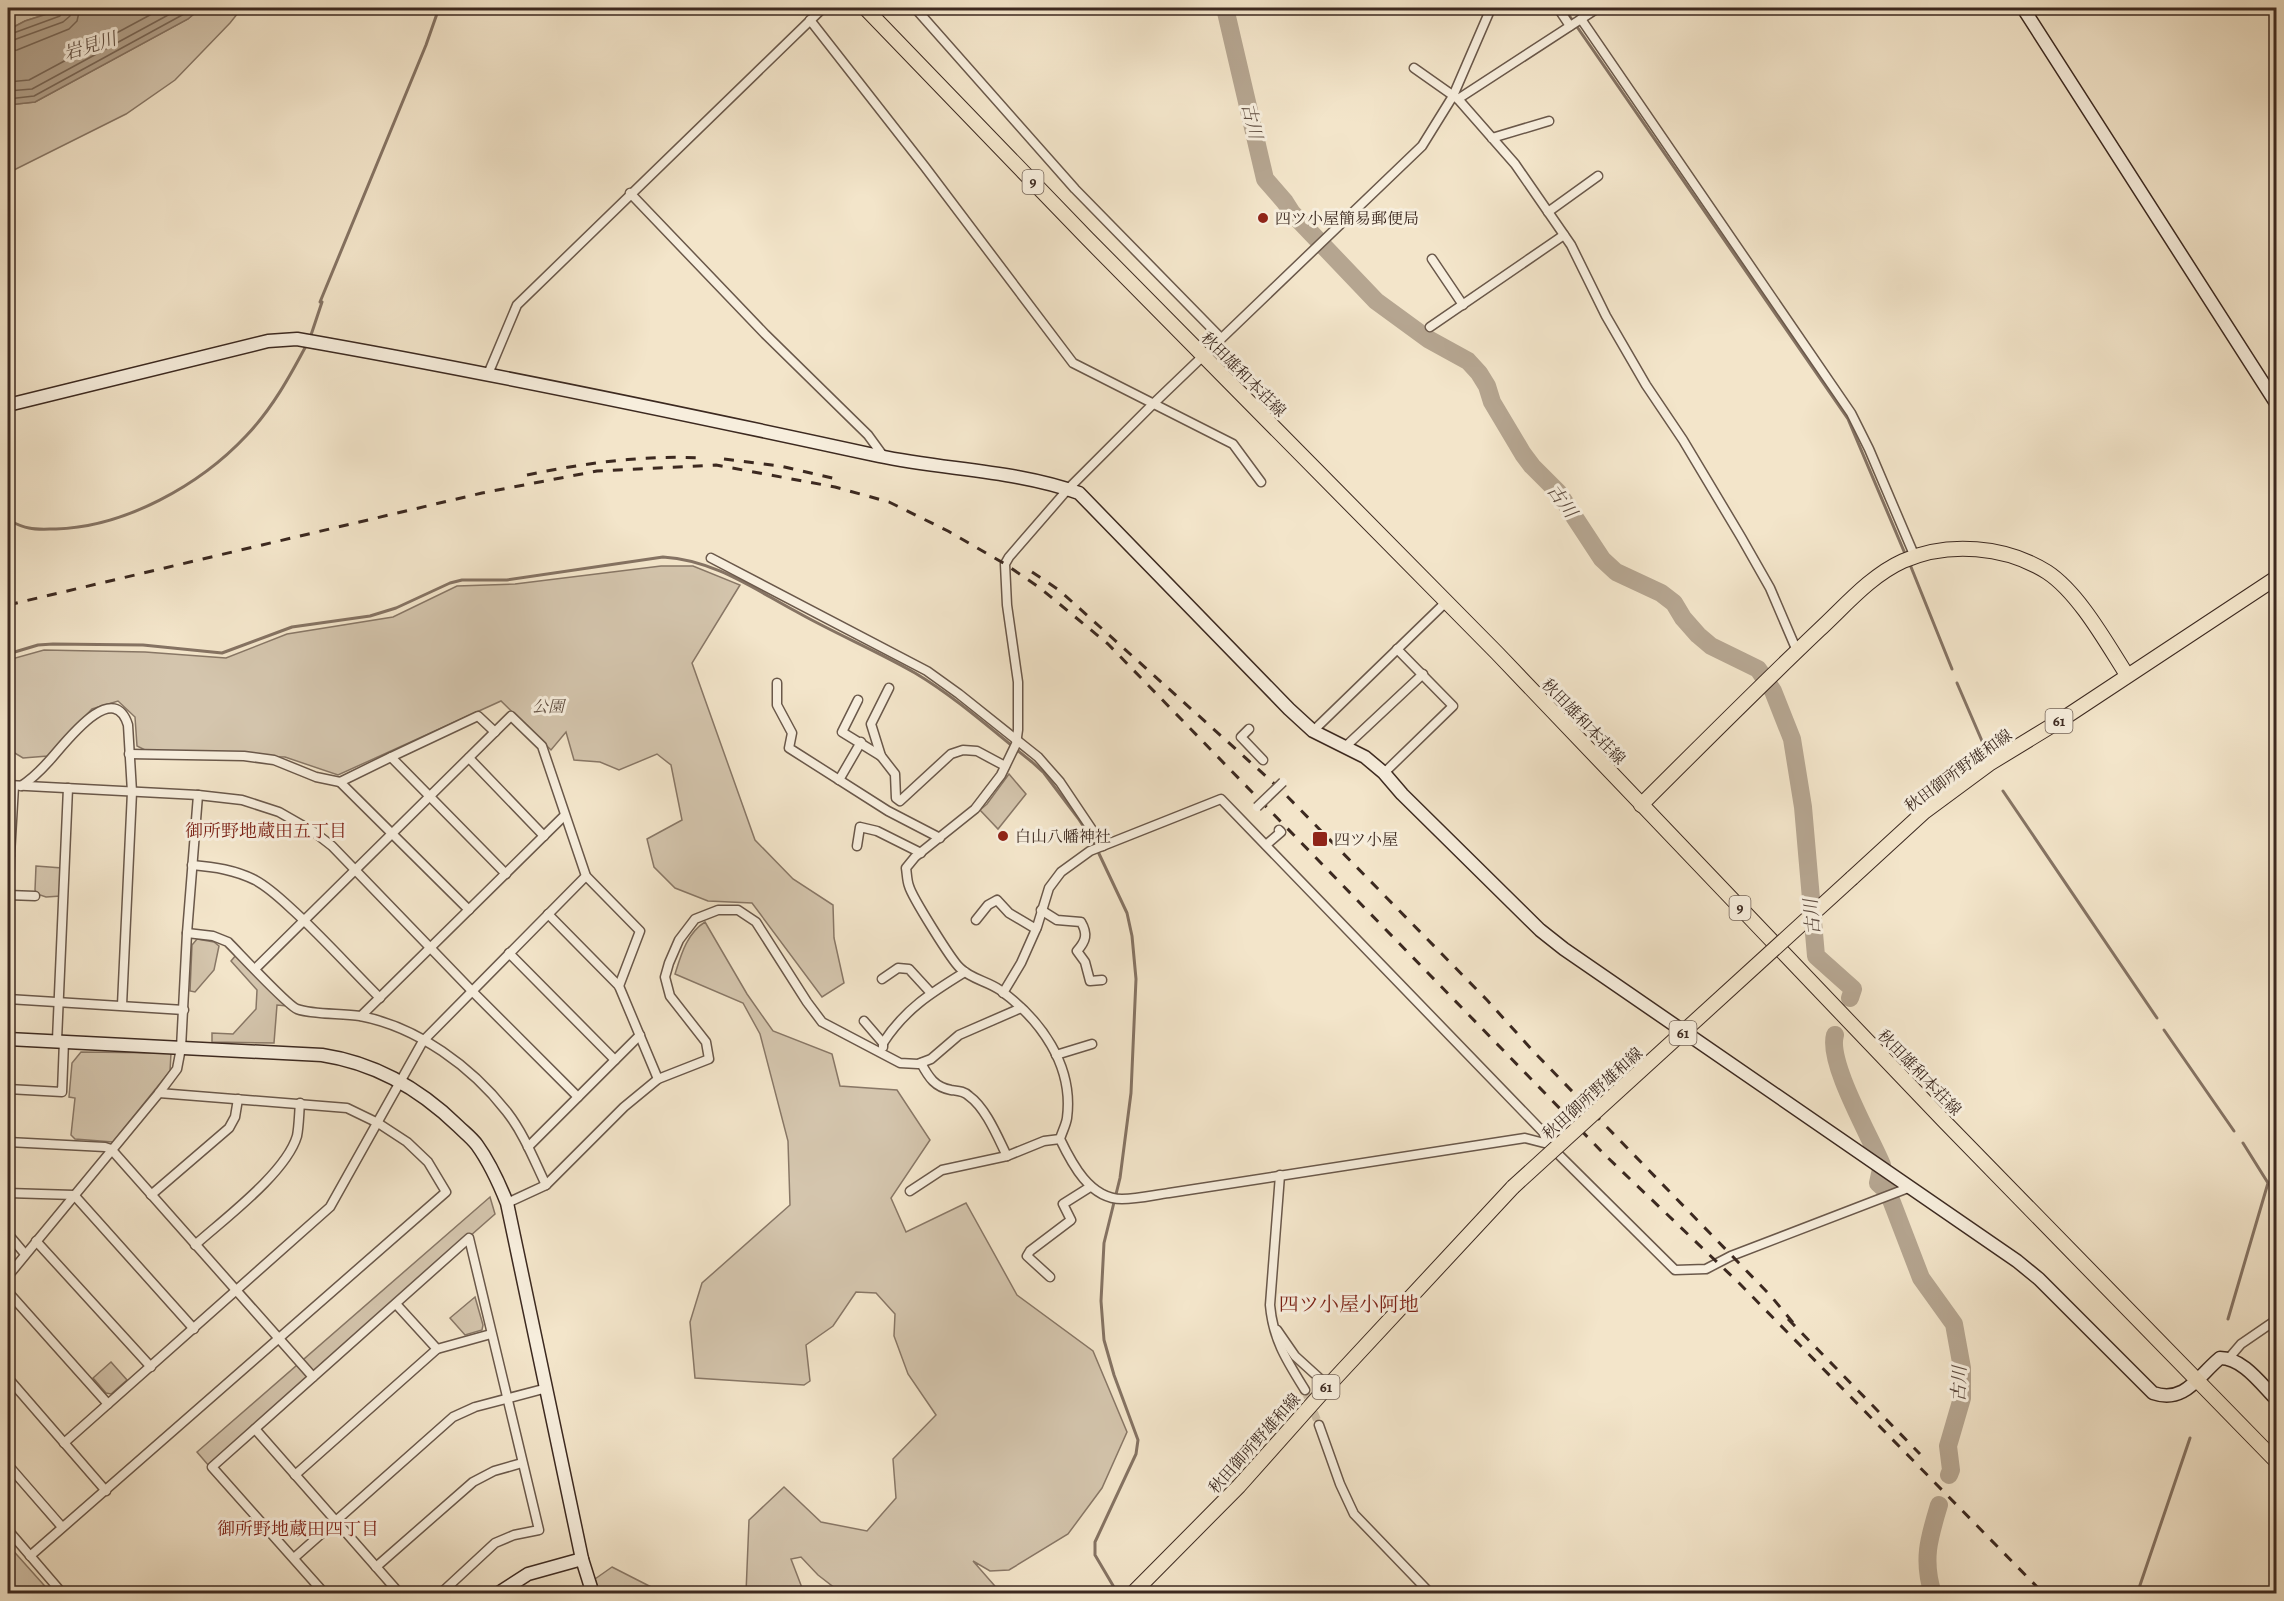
<svg xmlns="http://www.w3.org/2000/svg" width="2284" height="1601" font-family="Alegreya,'Noto Serif JP',serif">
<style>
.green{fill:#d4c5ad;stroke:#876;stroke-width:1.5}
.water{fill:#b5a590;stroke:#857363;stroke-width:1.5}
.lines{fill:none;stroke-linecap:round;stroke-linejoin:round}
.shore{stroke:#786758;stroke-width:1.5}
.stream{stroke:#857363;stroke-width:3}
.river{stroke:#b5a590;stroke-width:18}
.street-tunnel{stroke:#cebfa8;stroke-width:8;stroke-dasharray:8 4;stroke-linecap:butt}
.street-casing{stroke:#6a584a;stroke-width:11}
.secondary-casing{stroke:#3c2920;stroke-width:15}
.primary-casing{stroke:#3c2920;stroke-width:16}
.street{stroke:#f7eedd;stroke-width:8}
.secondary{stroke:#f7eedd;stroke-width:12}
.primary{stroke:#f3e5ca;stroke-width:14}
.rail{stroke:#3c2920;stroke-width:3;stroke-dasharray:10 10;stroke-linecap:butt}
.street-bridge-casing{stroke:#6a584a;stroke-width:11;stroke-linecap:butt}
.primary-bridge-casing{stroke:#3c2920;stroke-width:16;stroke-linecap:butt}
.street-bridge{stroke:#f7eedd;stroke-width:8}
.primary-bridge{stroke:#f3e5ca;stroke-width:14}
.poi-dot{fill:#8f2418;stroke:#f7eedd;stroke-width:2}
.labels{text-anchor:middle;stroke-width:6;stroke-linejoin:round;paint-order:stroke}
.shield{fill:#f7eedd;stroke:#746459;stroke-width:1.5}
.shield-label{font-size:15px;font-weight:bold;fill:#3c2920}
.poi-label{font-size:16px;fill:#3c2920;stroke:#f7eedd;text-anchor:start}
.street-label{font-size:16px;fill:#3c2920;stroke:#f7eedd}
.park-label{font-size:16px;font-style:italic;fill:#625043;stroke:#f7eedd}
.water-label{font-size:18px;font-style:italic;fill:#604e42;stroke:#f7eedd}
.neighbourhood-label{font-size:18px;fill:#7a1f14;stroke:#f7eedd}
.quarter-label{font-size:20px;fill:#7a1f14;stroke:#f7eedd}
</style>
<rect width="100%" height="100%" fill="#f3e5ca"/>
<filter id="stains"><feTurbulence type="fractalNoise" baseFrequency=".00333" numOctaves="4"/><feColorMatrix values="0 0 0 0 .2 0 0 0 0 .09 0 0 0 0 .02 0 0 0 .5 -.17"/></filter>
<radialGradient id="worn" r=".72"><stop offset=".6" stop-color="#630" stop-opacity="0"/><stop offset="1" stop-color="#630" stop-opacity=".3"/></radialGradient>
<g class="green">
<path d="M8 8H66L25 21 8 30Z"/>
<path d="M201 8H242L230 23 175 80 126 114 8 173V105L35 102 188 19Z"/>
<path d="M661 566H693L740 585 692 663 755 840 793 879 833 905 834 938 844 983 822 997 752 903 708 901 675 888 654 867 647 839 682 820 671 765 657 754 619 770 600 762 574 760 566 732 551 750 501 701 338 775 285 757 153 754 137 746 135 717 118 701 92 709 48 756 23 758 8 749V660L44 650 145 652 226 658 287 634 393 617 457 586 515 584Z"/>
<path d="M1009 774 1026 794 998 829 980 810 987 804Z"/>
<path d="M36 866 62 868 61 896 46 897 37 894 35 890Z"/>
<path d="M705 922 747 994 773 1031 832 1054 840 1086 897 1090 930 1140 891 1198 906 1232 966 1203 1017 1295 1093 1351 1127 1432 1102 1488 1068 1534 1009 1570 990 1571 973 1561 1001 1593H820L836 1589 818 1575 801 1557 791 1559 804 1593H746L749 1520 784 1487 821 1522 867 1531 896 1498 893 1459 936 1415 908 1374 894 1336 895 1314 876 1293 856 1292 833 1326 806 1345 810 1381 804 1385 695 1378 690 1322 702 1283 790 1205 788 1141 760 1034 743 1003 675 974C681 955 687 933 705 922Z"/>
<path d="M197 939 214 942 219 946 214 970 195 992 190 991 192 945Z"/>
<path d="M236 955 288 1006 277 1005 274 1043 212 1042V1033L233 1034 256 1009 257 990 231 961Z"/>
<path d="M81 1052 171 1053 170 1071 113 1142 75 1139 71 1135 75 1098 69 1097 72 1063Z"/>
<path d="M490 1197 495 1214 209 1466 197 1452Z"/>
<path d="M475 1297 483 1325 482 1330 465 1335 450 1318Z"/>
<path d="M111 1362 127 1380 111 1394 106 1393 93 1378Z"/>
<path d="M9 1546 51 1593H8Z"/>
<path d="M612 1567 663 1593H599L595 1579Z"/>
</g>
<path class="water" d="M66 8H201L188 19 35 102 8 105V30L25 21Z"/>
<g class="lines">
<g class="shore">
<path d="M8 35 60 16 64 8"/>
<path d="M8 42 63 22 70 16 71 8"/>
<path d="M8 51 17 50 69 29 77 21 80 8"/>
<path d="M8 82 29 80 163 8"/>
<path d="M8 91 32 89 181 8"/>
<path d="M8 99 34 96 184 14 192 8"/>
</g>
<g class="stream">
<path d="M1564 8 1848 419 1906 556"/>
<path d="M1569 15 1572 8"/>
<path d="M310 338 322 302H320L426 45 439 8"/>
<path d="M8 520C14 523 22 527 29 528 37 530 48 529 56 529 125 527 200 485 246 436 272 409 290 376 307 344"/>
<path d="M1909 562 1952 669"/>
<path d="M8 654 38 645 53 644 143 645 222 653 292 627 370 616 396 608 450 583 462 580H507L663 557C714 560 754 589 797 612 836 634 877 651 915 673 957 698 994 732 1032 762L1044 773 1078 818 1093 841 1127 913 1132 936 1136 979 1131 1093 1120 1178 1104 1243 1101 1301 1104 1340 1114 1375 1138 1440 1136 1454 1095 1542V1555L1118 1594"/>
<path d="M1957 683 1982 741"/>
<path d="M2003 791 2157 1018"/>
<path d="M2164 1030 2234 1131"/>
<path d="M2228 1319 2268 1183 2243 1143"/>
<path d="M2137 1594 2190 1438"/>
</g>
<g class="river">
<path d="M1225 8 1265 179 1285 202 1292 213 1376 301 1428 339 1468 361 1479 373 1487 386 1492 402 1523 454 1532 466 1558 492 1602 559 1616 572 1661 593 1674 603 1683 618 1698 635 1711 646 1758 669 1773 691 1792 739 1803 807 1816 956 1853 989 1850 998"/>
<path d="M1835 1035C1827 1062 1870 1136 1882 1165L1878 1183 1888 1192 1921 1278 1954 1324 1962 1368V1398L1948 1446 1951 1470 1949 1475"/>
<path d="M1933 1594C1922 1560 1929 1538 1939 1505"/>
</g>
<path class="street-tunnel" d="M1305 1390 1319 1425"/>
<g class="street-casing">
<g id="street">
<path d="M915 8 1075 189 1221 338"/>
<path d="M1491 8 1453 96 1422 146 1152 405 1068 489 1009 557 1005 564 1007 605 1018 682V730L1016 744 1001 775 975 809 915 857 906 868C907 874 907 881 909 886 912 897 952 961 960 968 971 979 987 981 1000 990 1040 1019 1074 1065 1067 1118 1066 1125 1062 1132 1060 1139 1072 1164 1090 1199 1122 1199 1138 1199 1154 1195 1169 1193L1525 1138 1548 1144"/>
<path d="M1558 8 1570 26"/>
<path d="M1581 19 1851 413 1869 449 1915 557"/>
<path d="M810 20 925 167 1073 363 1233 444 1261 482"/>
<path d="M1414 68 1458 99 1515 164 1571 245 1606 316 1646 385 1683 440 1741 537 1770 588 1797 651"/>
<path d="M1458 99 1598 8"/>
<path d="M1492 138 1549 121"/>
<path d="M630 193 765 334 868 435 884 457"/>
<path d="M1548 212 1598 176"/>
<path d="M1432 259 1463 305"/>
<path d="M1430 327 1564 235"/>
<path d="M488 374 517 305 823 8"/>
<path d="M711 558 927 671 959 694 1038 757 1060 782 1103 846"/>
<path d="M777 683V705L792 733 789 748 888 811 940 838"/>
<path d="M889 688 871 724 881 756 895 774 896 798 900 801 951 754 963 750 977 751 1005 766"/>
<path d="M858 700 842 732 881 756"/>
<path d="M1249 729 1241 737 1263 760"/>
<path d="M1313 731 1445 603"/>
<path d="M1345 747 1423 674"/>
<path d="M129 754 244 756 274 760 316 777 340 782"/>
<path d="M391 757 478 716 495 732"/>
<path d="M469 758 544 836"/>
<path d="M1384 773 1453 706 1397 649"/>
<path d="M839 780 861 742"/>
<path d="M8 785 198 795 242 800 279 812 314 832 332 846 472 991 578 1097"/>
<path d="M21 786C32 779 40 771 49 761 63 746 113 677 128 725L132 792 122 1005"/>
<path d="M1266 845 1281 832 1279 830"/>
<path d="M857 846 860 827 877 831 921 853"/>
<path d="M8 861 10 855 14 786"/>
<path d="M192 865C215 867 235 870 255 880 270 888 283 901 295 912 324 939 351 969 380 998"/>
<path d="M8 895 35 896"/>
<path d="M469 910 340 782 391 757 506 874"/>
<path d="M1041 910 1057 920 1081 922C1088 934 1086 941 1077 951L1085 962 1090 981 1102 980"/>
<path d="M548 914 619 986 658 1079"/>
<path d="M976 920 988 905 997 900 1009 913 1036 929"/>
<path d="M8 928 10 856"/>
<path d="M187 933 213 936 228 942C239 953 288 1006 297 1009 313 1015 342 1013 360 1016 418 1027 472 1067 507 1112 524 1134 534 1160 546 1185"/>
<path d="M509 953 615 1060"/>
<path d="M255 969 511 716 542 746 586 876 640 931 619 986"/>
<path d="M882 979 898 968 909 969 931 993"/>
<path d="M1003 993 1021 963 1037 927 1049 888 1061 872 1090 851 1221 799 1543 1132 1548 1144 1675 1270 1706 1269 1731 1256 1908 1188"/>
<path d="M8 999 184 1010"/>
<path d="M361 1016 564 816"/>
<path d="M864 1021 883 1043V1047"/>
<path d="M57 1040 68 788"/>
<path d="M883 1043C905 1009 931 993 965 972"/>
<path d="M1056 1055 1092 1044"/>
<path d="M921 1063C929 1078 935 1087 951 1090 958 1091 964 1091 969 1096 986 1108 998 1138 1007 1156"/>
<path d="M8 1089 62 1092 64 1041"/>
<path d="M8 1142 105 1147 111 1149 313 1377"/>
<path d="M528 1147 640 1035"/>
<path d="M1280 1175 1270 1305C1273 1340 1287 1361 1305 1390"/>
<path d="M910 1191 942 1170 1007 1156 1044 1141 1060 1139"/>
<path d="M8 1193 74 1195 194 1329"/>
<path d="M151 1195 229 1128 235 1117 238 1099"/>
<path d="M507 1203 546 1185 624 1107 658 1079 709 1059 706 1042 670 996 665 977 669 963 679 940 695 919 718 910H738L756 922 807 1002 822 1022 900 1063 918 1064 931 1059 959 1035 1021 1008"/>
<path d="M8 1234 25 1254"/>
<path d="M36 1241 151 1367"/>
<path d="M195 1245C224 1219 286 1173 297 1136 299 1126 299 1114 300 1103"/>
<path d="M8 1276 159 1093 177 1069 181 1048 187 933 198 795"/>
<path d="M1050 1277 1027 1256 1030 1251 1071 1220 1063 1204 1090 1187"/>
<path d="M8 1292 108 1404"/>
<path d="M396 1304 437 1349"/>
<path d="M1277 1330 1295 1356 1328 1386"/>
<path d="M2229 1358 2241 1344 2276 1320"/>
<path d="M8 1378 106 1491"/>
<path d="M1319 1425 1340 1484 1354 1514 1431 1594"/>
<path d="M255 1429 400 1594"/>
<path d="M64 1443 330 1207 423 1041 586 876"/>
<path d="M8 1465 62 1527"/>
<path d="M295 1475 437 1349 491 1334"/>
<path d="M8 1530 63 1594"/>
<path d="M30 1556 446 1192 428 1162 407 1142 378 1123 347 1108 159 1093"/>
<path d="M294 1558 453 1417 475 1407 547 1388"/>
<path d="M376 1567 473 1482 494 1471 522 1463"/>
<path d="M325 1594 212 1467 469 1238 539 1530 514 1535 495 1543 440 1594"/>
</g>
</g>
<g class="secondary-casing">
<g id="secondary">
<path d="M2023 8 2276 403"/>
<path d="M8 405 268 341 297 339C492 373 686 414 879 456 945 470 1015 470 1079 493L1289 709 1313 731 1365 757 1384 773 1402 794 1540 930 1564 949 2017 1261 2039 1279 2153 1393C2185 1404 2198 1376 2220 1358 2243 1358 2261 1384 2276 1399"/>
<path d="M8 1039 322 1055C375 1063 420 1089 458 1126 464 1132 472 1138 477 1145 490 1163 499 1183 507 1203L582 1559 593 1594"/>
<path d="M497 1594 528 1574 582 1559"/>
</g>
</g>
<g class="primary-casing">
<g id="primary">
<path d="M865 8 1087 238 1497 653 1945 1122 2276 1461"/>
<path d="M1641 805C1700 746 1759 687 1819 630 1845 606 1870 576 1903 561 1948 541 2006 546 2047 572 2079 593 2107 644 2127 675"/>
<path d="M1852 878 1924 812 1989 764 2061 720 2276 578"/>
<path d="M1132 1594 1239 1486 1328 1386 1513 1187"/>
</g>
</g>
<use href="#street" class="street"/>
<use href="#secondary" class="secondary"/>
<use href="#primary" class="primary"/>
<g class="rail">
<path d="M724 459 780 466 841 480"/>
<path d="M527 475C584 463 644 455 703 458"/>
<path d="M1032 572 1059 590 1279 788 1487 1000 1534 1052 1770 1295 1795 1325"/>
<path d="M8 605 482 493 597 471 716 465 835 487 889 502 948 531 1005 564 1040 588 1108 644 1606 1156 1740 1284 2044 1594"/>
<path d="M1788 1319 1920 1454"/>
</g>
<g class="street-bridge-casing">
<path id="street-bridge" d="M1257 807 1283 782"/>
</g>
<g class="primary-bridge-casing">
<path id="primary-bridge" d="M1513 1187 1852 878"/>
</g>
<use href="#street-bridge" class="street-bridge"/>
<use href="#primary-bridge" class="primary-bridge"/>
</g>
<g class="poi-dot">
<circle cx="1263" cy="218" r="6"/>
<circle cx="1003" cy="836" r="6"/>
<rect x="1312" y="831" width="16" height="16" rx="3"/>
</g>
<g class="labels">
<g class="shield">
<rect x="1022.5" y="170" width="21" height="24" rx="4.5"/>
<rect x="2045.5" y="709" width="27" height="24" rx="4.5"/>
<rect x="1729.5" y="896" width="21" height="24" rx="4.5"/>
<rect x="1669.5" y="1021" width="27" height="24" rx="4.5"/>
<rect x="1312.5" y="1375" width="27" height="24" rx="4.5"/>
</g>
<g class="shield-label">
<text x="1033" y="187">9</text>
<text x="2059" y="726">61</text>
<text x="1740" y="913">9</text>
<text x="1683" y="1038">61</text>
<text x="1326" y="1392">61</text>
</g>
<g class="poi-label">
<text x="1275" y="224">四ツ小屋簡易郵便局</text>
<text x="1015" y="842">白山八幡神社</text>
<text x="1334" y="845">四ツ小屋</text>
</g>
<g class="street-label">
<text transform="translate(1244 374) rotate(45)" y="6">秋田雄和本荘線</text>
<text transform="translate(1584 721) rotate(46)" y="6">秋田雄和本荘線</text>
<text transform="translate(1958 770) rotate(-36)" y="6">秋田御所野雄和線</text>
<text transform="translate(1920 1072) rotate(46)" y="6">秋田雄和本荘線</text>
<text transform="translate(1592 1093) rotate(-42)" y="6">秋田御所野雄和線</text>
<text transform="translate(1254 1443) rotate(-48)" y="6">秋田御所野雄和線</text>
</g>
<g class="park-label">
<text x="548" y="712">公園</text>
</g>
<g class="water-label">
<text transform="translate(90 46) rotate(-17)" y="6">岩見川</text>
<text transform="translate(1252 121) rotate(77)" y="6">古川</text>
<text transform="translate(1562 501) rotate(54)" y="6">古川</text>
<text transform="translate(1812 917) rotate(-95)" y="6">古川</text>
<text transform="translate(1959 1384) rotate(-88)" y="6">古川</text>
</g>
<g class="neighbourhood-label">
<text x="266" y="837">御所野地蔵田五丁目</text>
<text x="298" y="1535">御所野地蔵田四丁目</text>
</g>
<g class="quarter-label">
<text x="1349" y="1311">四ツ小屋小阿地</text>
</g>
</g>
<rect width="2284" height="1601" fill="none" stroke="#f3e5ca" stroke-width="30"/>
<rect x="9" y="9" width="2266" height="1583" fill="none" stroke="#3c2920" stroke-width="3"/>
<rect x="15" y="15" width="2254" height="1571" fill="none" stroke="#3c2920" stroke-width="1.5"/>
<rect width="100%" height="100%" filter="url(#stains)"/>
<rect width="100%" height="100%" fill="url(#worn)"/>
</svg>
